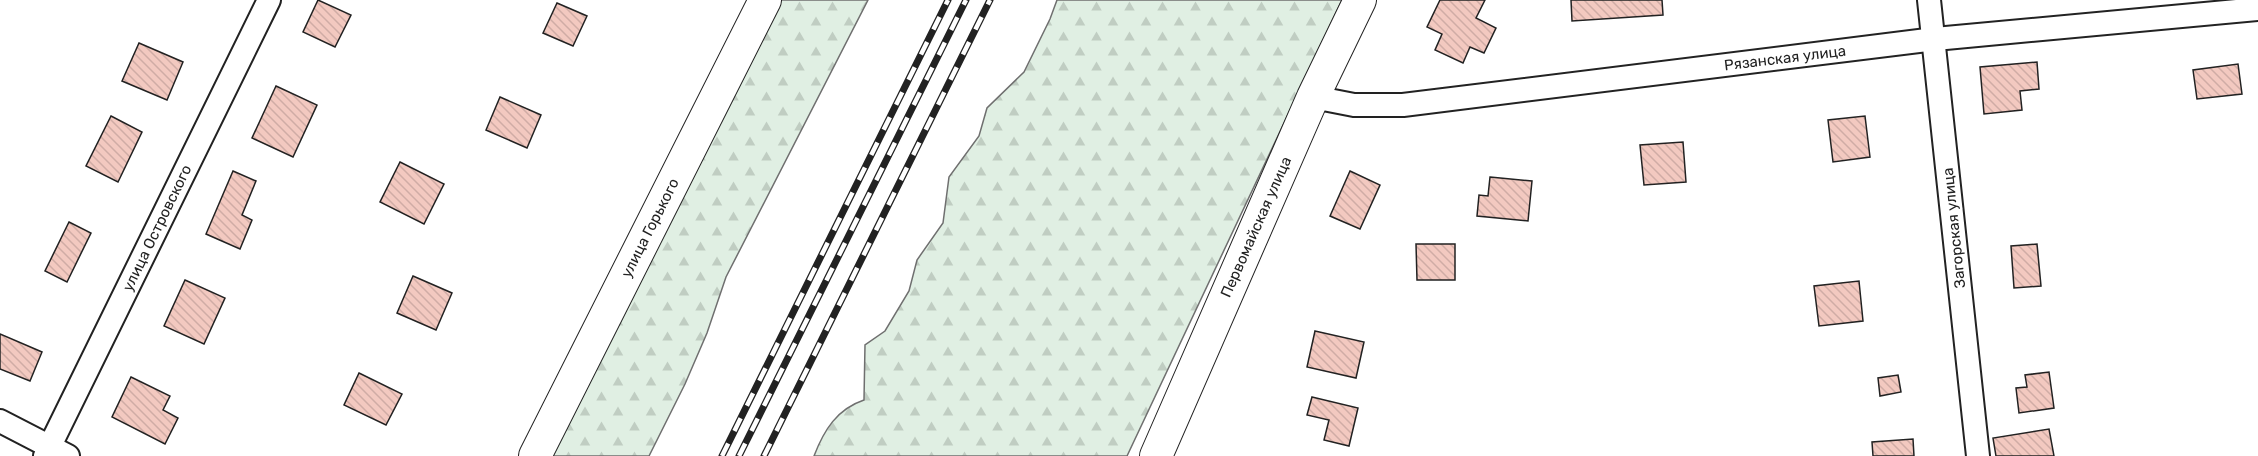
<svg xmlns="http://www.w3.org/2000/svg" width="2258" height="456" font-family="Rubik,sans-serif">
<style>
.forest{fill:url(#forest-firs);stroke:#6f6f6f;stroke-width:1.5}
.building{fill:url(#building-back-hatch);stroke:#222;stroke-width:1.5}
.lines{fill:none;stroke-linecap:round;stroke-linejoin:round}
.street-casing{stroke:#222;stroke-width:26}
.secondary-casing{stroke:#222;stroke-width:34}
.street{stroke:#fff;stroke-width:22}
.secondary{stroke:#fff;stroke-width:32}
.rail-casing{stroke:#222;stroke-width:7}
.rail{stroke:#fff;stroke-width:4.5;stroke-dasharray:14;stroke-linecap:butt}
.labels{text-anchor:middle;stroke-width:4.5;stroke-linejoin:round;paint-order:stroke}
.street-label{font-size:15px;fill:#222;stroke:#fff}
</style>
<defs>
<pattern id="forest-firs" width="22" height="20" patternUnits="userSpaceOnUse" patternTransform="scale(1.5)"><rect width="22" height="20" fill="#e0efe3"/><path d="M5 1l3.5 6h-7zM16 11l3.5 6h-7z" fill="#c0cdc2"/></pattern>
<pattern id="building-back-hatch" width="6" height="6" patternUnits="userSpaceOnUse" patternTransform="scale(1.5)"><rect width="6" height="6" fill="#f3c9c0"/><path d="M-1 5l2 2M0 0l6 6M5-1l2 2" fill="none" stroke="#d0aca5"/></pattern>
</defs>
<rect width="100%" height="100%" fill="#fff"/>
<g class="forest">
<path d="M775 0H868L726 277 707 333 685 384 649 456H550Z"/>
<path d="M1057 0H1342L1127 456H814C824 430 837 409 864 400L865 345 885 331 909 291 917 260 943 223 949 177 979 136 987 108 1024 72 1050 19Z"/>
</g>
<g class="building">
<path d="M318 0 351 15 335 47 303 32Z"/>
<path d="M1440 0H1485L1476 18 1496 28 1484 53 1470 47 1463 63 1435 50 1442 34 1427 27Z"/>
<path d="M1571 0H1662L1663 15 1572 21Z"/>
<path d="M557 3 587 16 573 46 543 33Z"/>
<path d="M139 43 183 62 167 100 122 81Z"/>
<path d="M2037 62 2039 89 2020 91 2022 110 1984 114 1980 67Z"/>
<path d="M2238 64 2242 94 2197 99 2193 70Z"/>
<path d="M276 86 317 105 293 157 252 138Z"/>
<path d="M500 97 541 115 527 148 486 130Z"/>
<path d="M111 116 142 132 118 182 86 166Z"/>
<path d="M1865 116 1870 157 1833 162 1828 120Z"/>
<path d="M1683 142 1686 182 1644 185 1640 145Z"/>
<path d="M400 162 444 184 424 224 380 202Z"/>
<path d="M233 171 256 181 242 215 252 220 240 249 206 234Z"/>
<path d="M1350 171 1380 185 1360 229 1330 216Z"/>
<path d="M1490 177 1532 181 1528 221 1477 216 1479 195 1488 196Z"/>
<path d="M69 222 91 233 67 282 45 271Z"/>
<path d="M1416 244H1455V280H1417Z"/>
<path d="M2037 244 2041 286 2014 288 2011 246Z"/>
<path d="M413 276 452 293 436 330 397 313Z"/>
<path d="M185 280 225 298 204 344 164 326Z"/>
<path d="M1859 281 1863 321 1819 326 1814 286Z"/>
<path d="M1315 331 1364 342 1356 378 1307 367Z"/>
<path d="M0 334 42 352 30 381 0 369Z"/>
<path d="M2049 372 2054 408 2019 413 2016 388 2027 387 2025 375Z"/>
<path d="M359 373 402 394 386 425 344 405Z"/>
<path d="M1898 375 1901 392 1880 396 1878 378Z"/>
<path d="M131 377 170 396 163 410 178 418 165 444 112 417Z"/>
<path d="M1312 397 1358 408 1349 446 1324 440 1329 420 1307 415Z"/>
<path d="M2049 429 2054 456H1996L1993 438Z"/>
<path d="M1913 439 1914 456H1873L1872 442Z"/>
</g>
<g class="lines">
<g class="street-casing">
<g id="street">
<path d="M1929 0 1978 456"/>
<path d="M1313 97 1354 105H1403L1935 39 2258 9"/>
<path d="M0 421 68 456"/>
<path d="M45 456 269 0"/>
</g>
</g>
<g class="secondary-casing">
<g id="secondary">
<path d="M535 456 765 0"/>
<path d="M1156 456 1313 97 1360 0"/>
</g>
</g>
<use href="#street" class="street"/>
<use href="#secondary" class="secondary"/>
<g class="rail-casing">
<g id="rail">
<path d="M722 456 948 0"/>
<path d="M739 456 966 0"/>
<path d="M764 456 990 0"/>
</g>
</g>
<use href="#rail" class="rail"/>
</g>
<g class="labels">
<g class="street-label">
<text transform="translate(1785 58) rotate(-7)" y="5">Рязанская улица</text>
<text transform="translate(1256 227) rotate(-66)" y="5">Первомайская улица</text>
<text transform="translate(157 228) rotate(-64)" y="5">улица Островского</text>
<text transform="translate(650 228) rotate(-63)" y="5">улица Горького</text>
<text transform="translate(1954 228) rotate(-96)" y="5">Загорская улица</text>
</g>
</g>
</svg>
